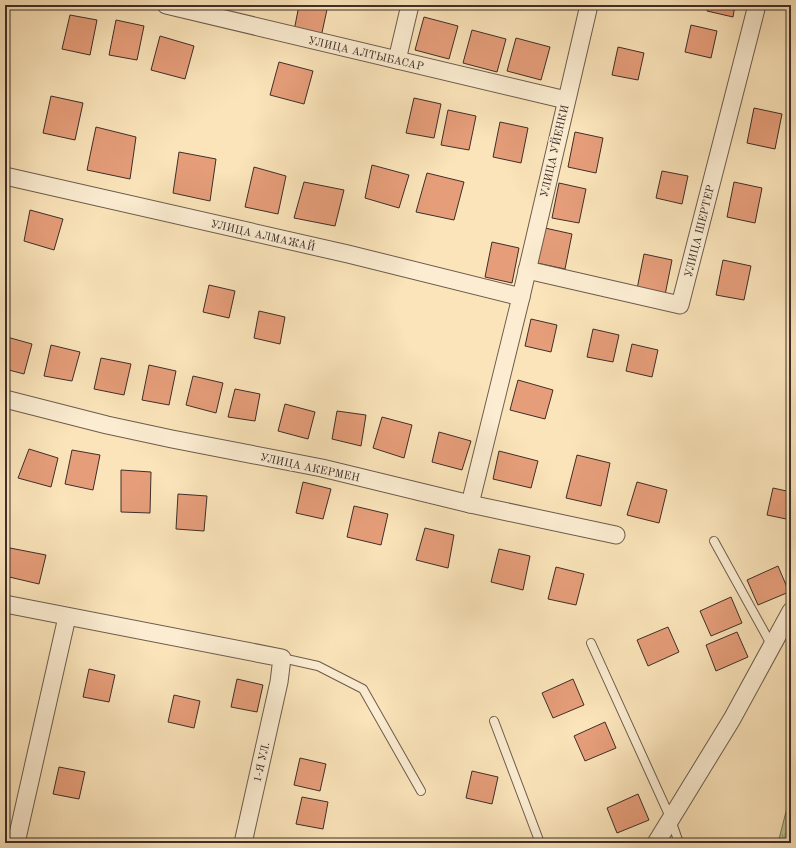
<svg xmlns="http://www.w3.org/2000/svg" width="796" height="848" font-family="'Old Standard TT',serif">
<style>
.grass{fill:url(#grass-tufts);stroke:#7d7a5d}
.building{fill:#e69e7a;stroke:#3e2e29}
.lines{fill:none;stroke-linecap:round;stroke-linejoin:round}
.lane-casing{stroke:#6d5c4d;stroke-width:10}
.street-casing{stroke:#6d5c4d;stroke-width:19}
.lane{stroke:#fcedd2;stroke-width:8}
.street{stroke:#fcedd2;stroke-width:17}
.labels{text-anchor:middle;stroke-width:3;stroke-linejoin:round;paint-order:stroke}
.street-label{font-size:11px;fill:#3e2e29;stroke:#fcedd2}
</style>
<defs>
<pattern id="grass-tufts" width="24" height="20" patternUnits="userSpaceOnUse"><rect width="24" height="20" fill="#bcc591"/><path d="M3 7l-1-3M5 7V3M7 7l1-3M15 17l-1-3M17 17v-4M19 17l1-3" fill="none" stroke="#9aa076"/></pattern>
</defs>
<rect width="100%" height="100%" fill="#fbe4ba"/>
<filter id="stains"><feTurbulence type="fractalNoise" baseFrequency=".005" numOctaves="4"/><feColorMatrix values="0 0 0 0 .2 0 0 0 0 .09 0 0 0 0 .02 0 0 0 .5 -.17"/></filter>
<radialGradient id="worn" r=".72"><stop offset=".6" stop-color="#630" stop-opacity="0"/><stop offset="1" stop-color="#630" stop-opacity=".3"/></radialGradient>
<path class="grass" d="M791 792V843H778Z"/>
<g class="building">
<path d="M202 5H225L224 9Z"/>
<path d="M299 5H328L321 37 294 31Z"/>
<path d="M708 5H735L733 17 707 11Z"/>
<path d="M70 15 97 20 90 55 62 49Z"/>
<path d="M424 17 458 26 449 59 415 50Z"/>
<path d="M116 20 144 26 137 60 109 55Z"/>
<path d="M691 25 717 31 711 58 685 52Z"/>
<path d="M472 30 506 39 497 72 463 63Z"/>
<path d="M160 36 194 46 185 79 151 70Z"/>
<path d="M516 38 550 47 541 80 507 71Z"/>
<path d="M618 47 644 53 638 80 612 75Z"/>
<path d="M279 62 313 71 304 104 270 95Z"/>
<path d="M51 96 83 103 75 140 43 133Z"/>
<path d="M414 98 441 104 434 138 406 133Z"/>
<path d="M754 108 782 114 775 149 747 143Z"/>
<path d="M448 110 476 116 469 150 441 145Z"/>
<path d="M500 122 528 128 521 163 493 157Z"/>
<path d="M96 127 136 137 130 179 87 170Z"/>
<path d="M575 132 603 138 596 173 568 167Z"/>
<path d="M179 152 216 159 210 201 173 193Z"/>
<path d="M372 165 409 175 399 208 365 198Z"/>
<path d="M254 167 286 176 278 214 245 207Z"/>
<path d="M662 171 688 176 682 204 656 198Z"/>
<path d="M427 173 464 182 454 220 416 212Z"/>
<path d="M304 182 344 190 335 226 294 218Z"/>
<path d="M734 182 762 188 755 223 727 217Z"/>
<path d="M559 183 586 189 579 223 552 218Z"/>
<path d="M30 210 63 219 54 250 24 241Z"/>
<path d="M545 228 572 234 565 269 537 263Z"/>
<path d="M492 242 519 248 512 283 485 277Z"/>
<path d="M644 254 672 260 665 295 637 289Z"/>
<path d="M723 260 751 266 744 300 716 295Z"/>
<path d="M209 285 235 291 229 318 203 312Z"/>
<path d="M259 311 285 317 280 344 254 338Z"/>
<path d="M531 319 557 325 551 352 525 346Z"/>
<path d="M593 329 619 335 613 362 587 357Z"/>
<path d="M7 337 32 344 24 374 5 369V344Z"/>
<path d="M632 344 658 350 652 377 626 371Z"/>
<path d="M51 345 80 352 72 381 44 376Z"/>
<path d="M101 358 131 364 124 395 94 389Z"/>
<path d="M149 365 176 371 169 405 142 400Z"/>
<path d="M193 376 223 383 216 413 186 405Z"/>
<path d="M518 380 553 390 545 419 510 410Z"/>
<path d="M235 389 260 394 255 421 228 417Z"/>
<path d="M285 404 315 412 308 439 278 431Z"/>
<path d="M337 411 366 415 361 446 332 439Z"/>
<path d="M382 417 412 425 404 458 373 448Z"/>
<path d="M439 432 471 441 462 470 432 462Z"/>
<path d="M29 449 58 458 51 487 18 478Z"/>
<path d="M72 450 100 455 93 490 65 484Z"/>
<path d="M499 451 538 461 531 488 493 479Z"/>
<path d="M577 455 610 463 601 506 566 498Z"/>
<path d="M121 470 151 472 150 513 121 512Z"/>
<path d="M303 482 331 489 323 519 296 513Z"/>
<path d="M637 482 667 490 659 523 627 515Z"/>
<path d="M773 488 791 492V520L767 515Z"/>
<path d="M178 494 207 496 204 531 176 529Z"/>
<path d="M354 506 388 514 381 545 347 537Z"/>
<path d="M425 528 454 535 448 568 416 560Z"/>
<path d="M10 548 46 555 39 584 5 576V569Z"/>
<path d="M499 549 530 556 523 590 491 582Z"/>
<path d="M778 566 789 592 758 605 747 580Z"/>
<path d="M556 567 584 574 576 605 548 599Z"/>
<path d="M731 597 742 623 711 636 700 611Z"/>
<path d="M668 627 679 652 648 666 637 640Z"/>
<path d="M737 632 748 657 716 671 706 645Z"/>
<path d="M89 669 115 675 109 702 83 697Z"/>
<path d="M237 679 263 685 257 712 231 707Z"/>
<path d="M573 679 584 705 553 718 542 693Z"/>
<path d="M174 695 200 701 194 728 168 722Z"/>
<path d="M605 722 616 748 585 761 574 736Z"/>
<path d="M300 758 326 764 320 791 294 785Z"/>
<path d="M59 767 85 772 79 799 53 794Z"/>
<path d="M472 771 498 777 492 804 466 798Z"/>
<path d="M638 794 649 820 617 833 607 808Z"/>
<path d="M302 797 328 802 323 829 296 824Z"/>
<path d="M493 840 506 843H493Z"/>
</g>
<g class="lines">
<g class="lane-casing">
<g id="lane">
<path d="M714 541 772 646"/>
<path d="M591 643 670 817 679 843"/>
<path d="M282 658 318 666 363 689 421 791"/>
<path d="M494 721 540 843"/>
</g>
</g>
<g class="street-casing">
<g id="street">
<path d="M166 5 566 100"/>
<path d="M397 60 410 5"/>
<path d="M5 176 348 254 521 297"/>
<path d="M527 270 680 305 757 5"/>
<path d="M5 399 107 425 172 439 322 468 470 504 616 535"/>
<path d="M470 504 521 297 589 5"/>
<path d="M5 604 282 658 279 682 243 843"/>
<path d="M16 843 67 617"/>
<path d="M656 843 732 719 791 611"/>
</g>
</g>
<use href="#lane" class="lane"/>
<use href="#street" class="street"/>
</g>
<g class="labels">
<g class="street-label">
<text transform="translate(366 53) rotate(13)" y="4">УЛИЦА АЛТЫБАСАР</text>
<text transform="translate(554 151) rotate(-77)" y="4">УЛИЦА УЙЕНКИ</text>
<text transform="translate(699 231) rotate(-76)" y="4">УЛИЦА ШЕРТЕР</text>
<text transform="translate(263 235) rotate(13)" y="4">УЛИЦА АЛМАЖАЙ</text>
<text transform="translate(310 467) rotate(12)" y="4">УЛИЦА АКЕРМЕН</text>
<text transform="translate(261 762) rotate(-77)" y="4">1-Я УЛ.</text>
</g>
</g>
<rect width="796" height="848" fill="none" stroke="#fbe4ba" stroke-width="20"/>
<rect x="6" y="6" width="784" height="836" fill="none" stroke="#3e2e29" stroke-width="2"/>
<rect x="10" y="10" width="776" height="828" fill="none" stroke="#3e2e29"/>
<rect width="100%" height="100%" filter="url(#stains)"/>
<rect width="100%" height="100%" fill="url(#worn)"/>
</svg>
